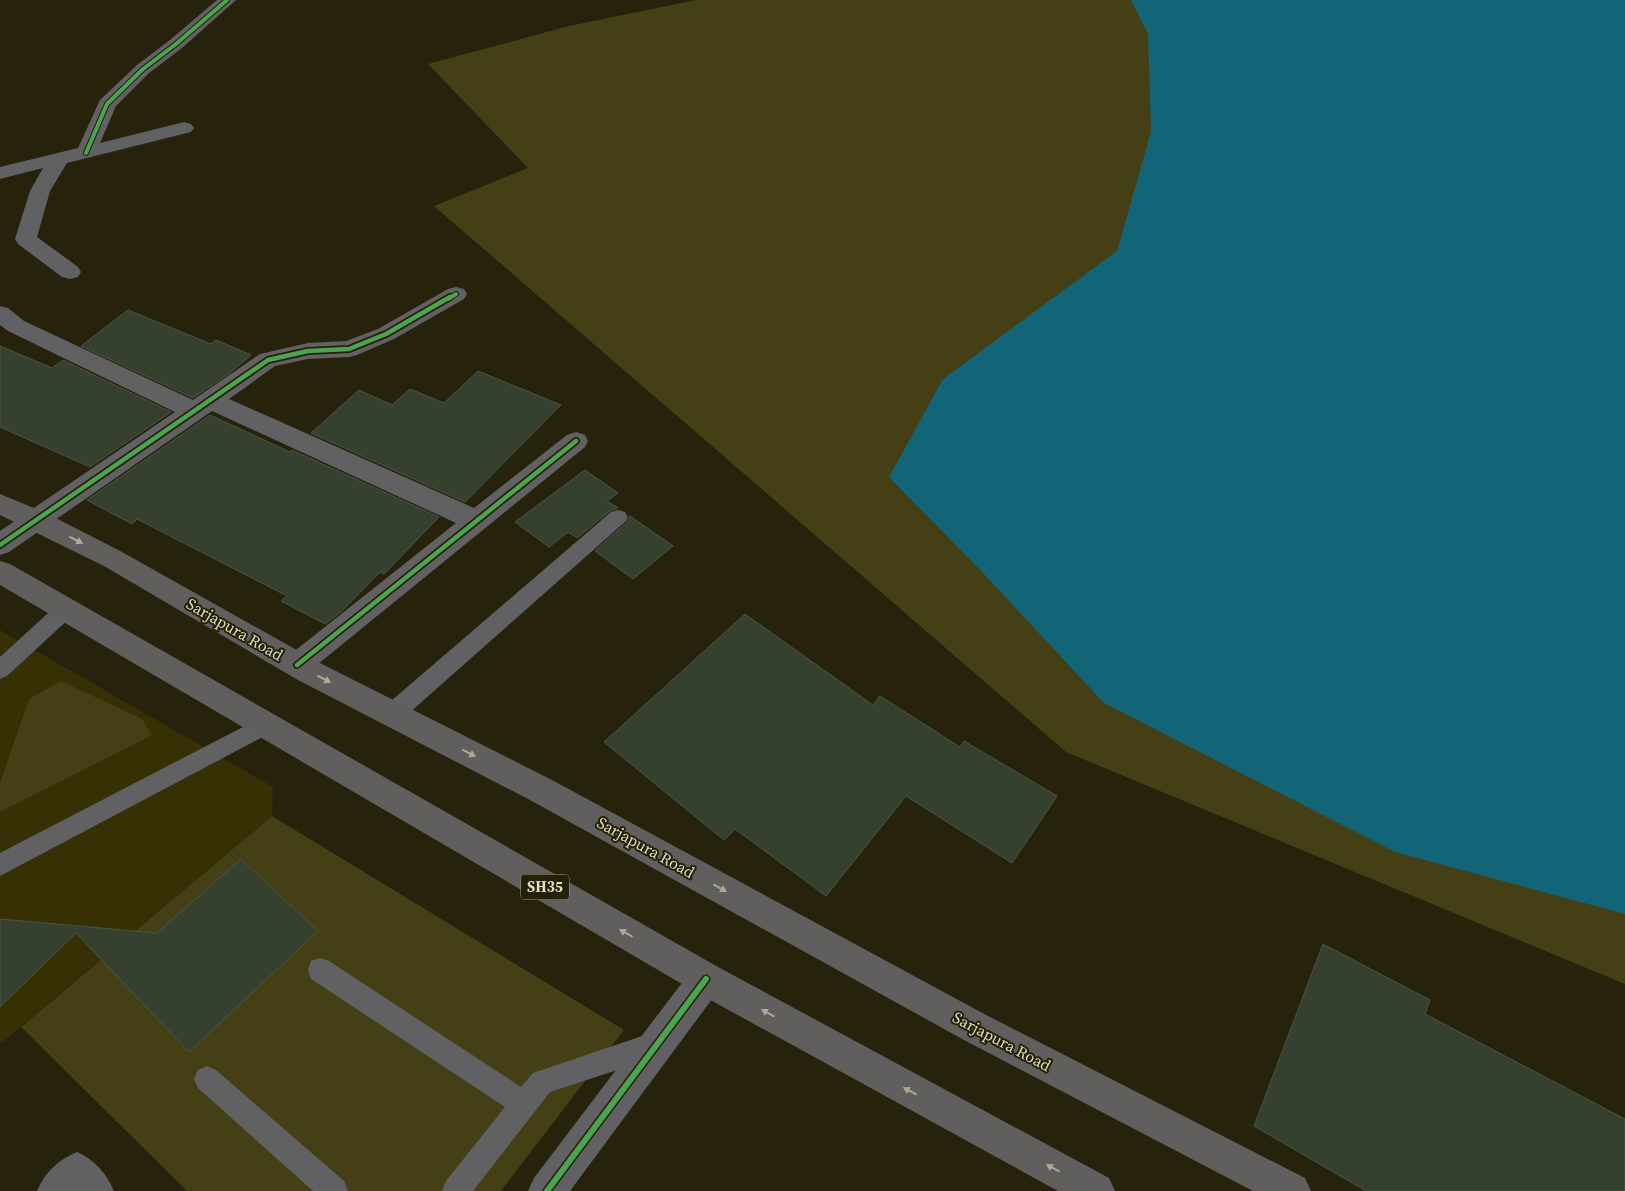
<svg xmlns="http://www.w3.org/2000/svg" width="1625" height="1191" font-family="'Source Serif 4',serif">
<style>
.built{fill:#373005}
.green{fill:#453f16}
.water{fill:#126577}
.building{fill:#36402f;stroke:#4a5645}
.lines{fill:none;stroke-linecap:round;stroke-linejoin:round}
.service{fill:#616164;fill-rule:evenodd}
.minor{fill:#616164;fill-rule:evenodd}
.primary{fill:#615f5e;fill-rule:evenodd}
.cycleway-far2-casing{stroke:#242009;stroke-width:6}
.cycleway-far1-casing{stroke:#242009;stroke-width:8}
.cycleway-casing{stroke:#242009;stroke-width:9}
.cycleway-far2{stroke:#4ca352;stroke-width:4}
.cycleway-far1{stroke:#4ca352;stroke-width:4.5}
.cycleway{stroke:#4ca352;stroke-width:6}
.oneway{fill:#aeaa94}
.labels{text-anchor:middle;stroke-width:4;stroke-linejoin:round;paint-order:stroke}
.shield{fill:#242009;stroke:#a9a484;stroke-width:1}
.shield-label{font-size:15px;font-weight:bold;fill:#e2dcb8}
.street-label{font-size:16px;fill:#e2dcb8;stroke:#242009}
</style>
<rect width="100%" height="100%" fill="#26220c"/>
<path class="built" d="M0 630 273 787 272 816 0 1044Z"/>
<g class="green">
<path d="M696 0H1625V984L1066 752 434 206 528 168 428 64 569 26Z"/>
<path d="M61 681 142 719 152 735 0 812V783L29 699Z"/>
<path d="M272 816 624 1030 501 1191H187L21 1027Z"/>
</g>
<path class="water" d="M1131 0H1625V914L1395 852 1104 703 983 573 889 477 943 379 1117 251 1151 132 1148 34Z"/>
<g class="building">
<path d="M128 310 211 344 216 340 251 355 230 373 193 398 81 346Z"/>
<path d="M0 346 52 368 63 360 171 412 90 467 0 427Z"/>
<path d="M478 371 561 405 465 502 311 433 359 390 392 405 410 389 444 403Z"/>
<path d="M210 415 290 452 292 450 439 517 384 574 380 572 342 611 325 624 281 601 287 596 137 519 132 524 87 500Z"/>
<path d="M585 470 618 493 607 501 618 508 610 511 577 538 568 532 549 547 515 522Z"/>
<path d="M630 516 673 546 633 579 595 551 626 523Z"/>
<path d="M745 614 873 705 880 696 960 747 964 741 1057 796 1012 863 906 796 826 896 735 829 724 840 604 742Z"/>
<path d="M241 859 318 931 189 1052 76 933 0 1007V919L157 933Z"/>
<path d="M1323 944 1430 1000 1425 1014 1625 1119V1191H1366L1254 1126Z"/>
</g>
<g class="lines">
<g class="service">
<path d="M618 510 625 512 628 517 625 522 400 721 392 723 384 721 381 714 384 707 611 512Z"/>
<path d="M65 602 72 604 75 610 72 616 7 676 0 679V657L58 604Z"/>
<path d="M264 716 272 718 275 725 272 732 0 876V853Z"/>
<path d="M320 958 329 961 521 1087 533 1073 654 1032 663 1036 667 1045 663 1054 654 1058 550 1092 473 1191H442L446 1181 505 1107 311 979 308 970 311 961Z"/>
<path d="M207 1066 216 1070 344 1181 348 1191H313L198 1088 194 1079 198 1070Z"/>
</g>
<g class="minor">
<path d="M217 0H236L182 48 149 73 116 106 100 143 184 122 191 124 194 128 191 132 67 163 50 191 37 237 78 267 81 272 78 277 70 279 62 277 18 244 15 239 30 191 43 168 0 179V167L78 148 100 100 137 65 170 40Z"/>
<path d="M456 287 464 289 467 294 464 299 394 339 357 355 349 357 308 359 275 366 229 399 474 508 567 435 576 432 585 435 588 441 585 447 307 673 297 677 287 673 283 665 287 657 456 523 212 411 9 552 0 555V531L175 412 8 331 0 325V306L8 308 24 321 193 400 260 354 308 343 346 341 378 329 448 289Z"/>
<path d="M706 962 718 967 723 979 718 991 570 1191H528L534 1178 694 967Z"/>
<path d="M77 1152C95 1160 106 1173 114 1191H37C45 1172 58 1160 77 1152Z"/>
</g>
<g class="primary">
<path d="M0 494 46 513 122 552 318 662 552 780 988 1016 1305 1178 1311 1191H1253L964 1040 530 800 298 680 104 566 0 515Z"/>
<path d="M0 561 10 564 718 967 1109 1178 1115 1191H1058L694 991 0 585Z"/>
</g>
<g class="cycleway-far2-casing">
<g id="cycleway-far2">
<path d="M86 153 107 104 143 69 176 44 227 0"/>
<path d="M448 299 456 294"/>
</g>
</g>
<g class="cycleway-far1-casing">
<g id="cycleway-far1">
<path d="M0 545 268 360 308 351 349 349 386 334 450 297"/>
<path d="M297 665 576 441"/>
</g>
</g>
<g class="cycleway-casing">
<path id="cycleway" d="M547 1191 706 979"/>
</g>
<use href="#cycleway-far2" class="cycleway-far2"/>
<use href="#cycleway-far1" class="cycleway-far1"/>
<use href="#cycleway" class="cycleway"/>
</g>
<defs><path id="oneway-solid" d="M-6-.8H1V-3.2L6.5 0L1 3.2V.8H-6Z" transform="scale(1.25)"/></defs>
<g class="oneway">
<use href="#oneway-solid" transform="translate(76 540) rotate(27)"/>
<use href="#oneway-solid" transform="translate(324 679) rotate(27)"/>
<use href="#oneway-solid" transform="translate(469 753) rotate(27)"/>
<use href="#oneway-solid" transform="translate(720 888) rotate(29)"/>
<use href="#oneway-solid" transform="translate(626 933) rotate(-150)"/>
<use href="#oneway-solid" transform="translate(768 1013) rotate(-151)"/>
<use href="#oneway-solid" transform="translate(910 1091) rotate(-152)"/>
<use href="#oneway-solid" transform="translate(1053 1168) rotate(-152)"/>
</g>
<g class="labels">
<rect class="shield" x="521" y="874.5" width="48" height="25" rx="4"/>
<g class="shield-label">
<text x="545" y="892">SH35</text>
</g>
<g class="street-label">
<text transform="translate(235 629) rotate(30)" y="6">Sarjapura Road</text>
<text transform="translate(646 847) rotate(29)" y="6">Sarjapura Road</text>
<text transform="translate(1002 1041) rotate(28)" y="6">Sarjapura Road</text>
</g>
</g>
</svg>
